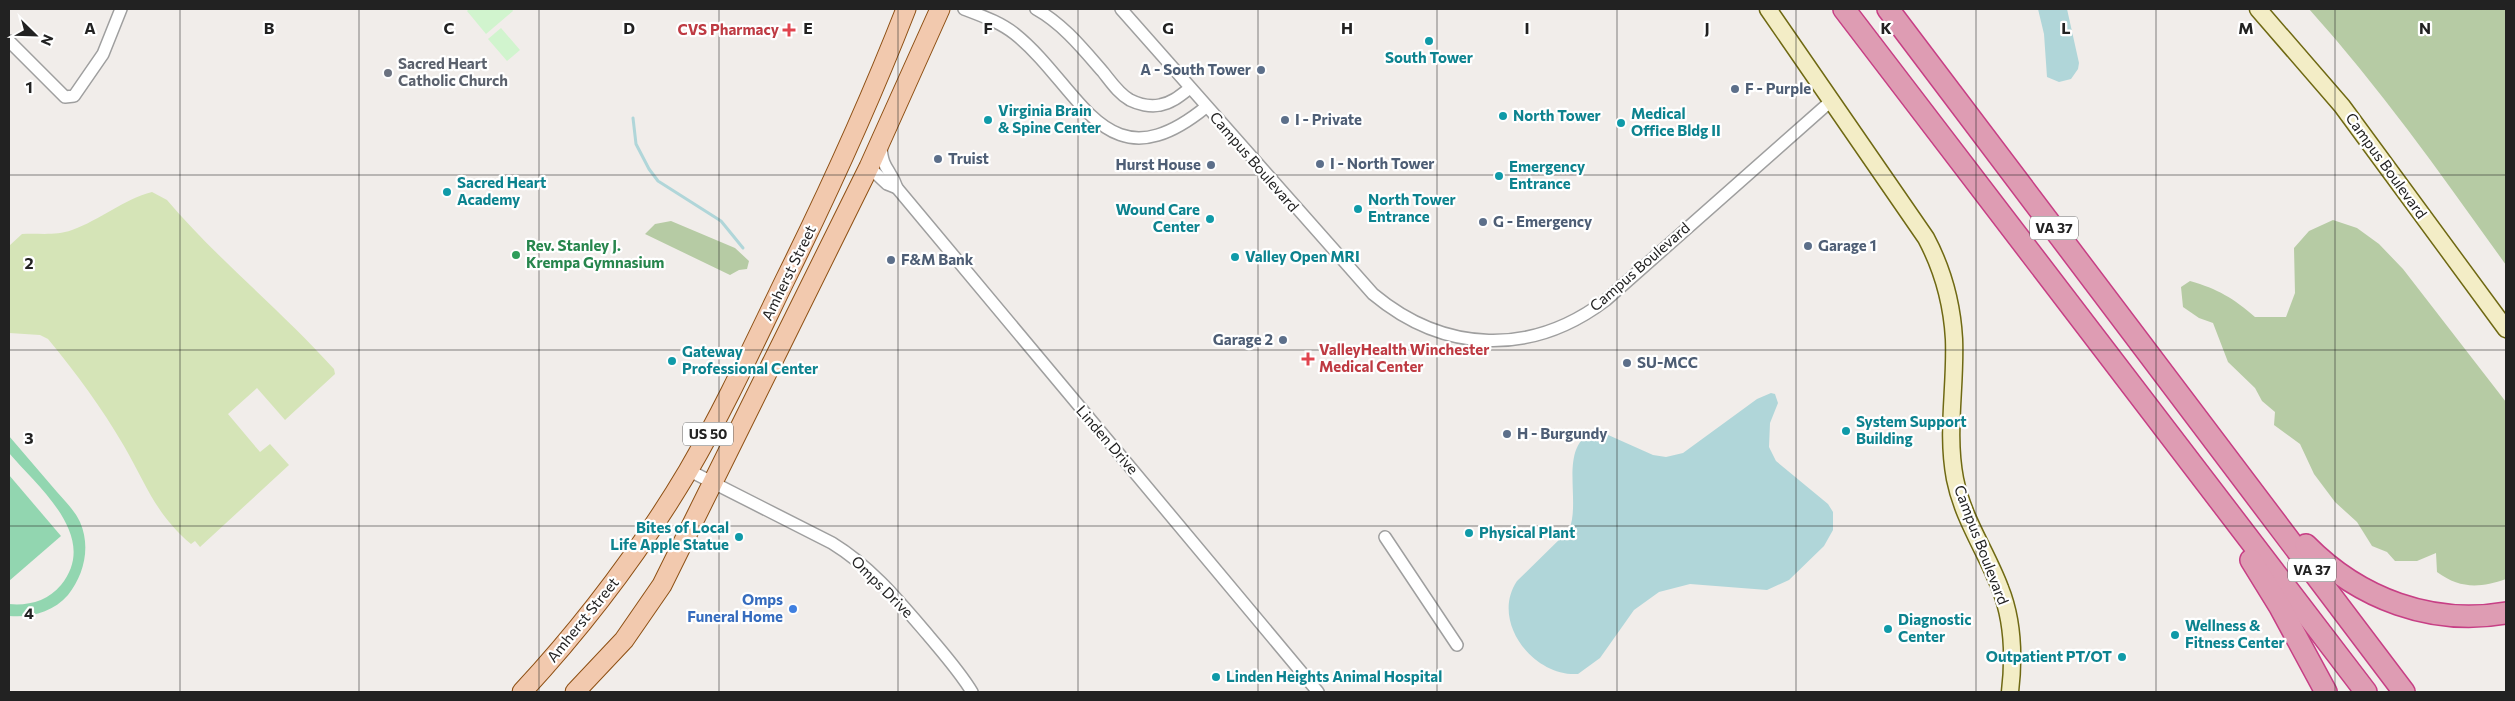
<svg xmlns="http://www.w3.org/2000/svg" width="2515" height="701" font-family="Commissioner,sans-serif">
<style>
.grass{fill:#d5e4b7}
.forest{fill:#b6cba4}
.park{fill:#d1f4ce}
.pitch{fill:#92d6b0}
.water{fill:#b0d6d9}
.lines{fill:none;stroke-linecap:round;stroke-linejoin:round}
.stream{stroke:#b0d6d9;stroke-width:3}
.street-casing{stroke:#9f9f9f;stroke-width:14}
.secondary-casing{stroke:#6f6913;stroke-width:19}
.primary-casing{stroke:#8d4f13;stroke-width:21}
.highway-casing{stroke:#c73f85;stroke-width:24}
.street{stroke:#fff;stroke-width:11}
.secondary{stroke:#f3edc6;stroke-width:16}
.primary{stroke:#f2c9ae;stroke-width:19}
.highway{stroke:#de9cb3;stroke-width:21}
.grid{fill:none;stroke:#222;stroke-width:1;stroke-opacity:0.55}
.health-dot{fill:#e0444e;stroke:#fff;stroke-width:2}
.culture-dot{fill:#0f9aa8;stroke:#fff;stroke-width:2}
.service-dot{fill:#5c6f8a;stroke:#fff;stroke-width:2}
.worship-dot{fill:#6b7280;stroke:#fff;stroke-width:2}
.leisure-dot{fill:#2e9e5b;stroke:#fff;stroke-width:2}
.shop-dot{fill:#3f7fe0;stroke:#fff;stroke-width:2}
.labels{text-anchor:middle;stroke-width:4.5;stroke-linejoin:round;paint-order:stroke}
.shield{fill:#fff;stroke:#646464;stroke-width:1}
.shield-label{font-size:14px;font-weight:bold;fill:#222}
.health-label{font-size:15px;font-weight:bold;fill:#be3a42;stroke:#fff;text-anchor:end}
.culture-label{font-size:15px;font-weight:bold;fill:#0d838f;stroke:#fff;text-anchor:start}
.worship-label{font-size:15px;font-weight:bold;fill:#5b616d;stroke:#fff;text-anchor:start}
.service-label{font-size:15px;font-weight:bold;fill:#4e5e75;stroke:#fff;text-anchor:start}
.street-label{font-size:15px;fill:#222;stroke:#fff}
.leisure-label{font-size:15px;font-weight:bold;fill:#27864d;stroke:#fff;text-anchor:start}
.shop-label{font-size:15px;font-weight:bold;fill:#366cbe;stroke:#fff;text-anchor:end}
.grid-label{font-size:16px;text-anchor:middle;font-weight:bold;fill:#222;stroke:#fff;stroke-width:4.5;stroke-linejoin:round;paint-order:stroke}
</style>
<rect width="100%" height="100%" fill="#f1edea"/>
<path class="grass" d="M152 192 167 200C218 260 281 310 334 369L335 374 285 420 257 388 228 414 260 452 270 444 289 465 200 547 195 541 191 544C156 515 146 484 124 446 102 408 76 373 48 339L40 335 9 333V246L22 234C40 233 55 236 72 230 100 220 124 199 152 192Z"/>
<g class="forest">
<path d="M2309 9H2506V265C2443 177 2381 89 2309 9Z"/>
<path d="M2333 220 2357 228 2379 244 2403 269 2506 402V579C2480 588 2460 589 2437 572L2436 553 2417 561H2395L2387 552 2372 546 2357 522 2335 502 2314 474 2300 444 2274 425 2275 412 2262 401 2255 388 2228 362 2213 323 2199 318 2183 307 2181 287 2190 281C2218 289 2233 298 2255 317H2286L2295 293 2294 248 2309 231Z"/>
<path d="M671 221 735 248 749 261 747 269 739 270 730 275 645 234 655 224Z"/>
</g>
<g class="park">
<path d="M469 9H512L513 11 486 34 467 11Z"/>
<path d="M501 28 520 50 507 61 488 39Z"/>
</g>
<g class="pitch">
<path d="M9 436C25 455 41 473 57 492 65 501 75 511 80 522 91 547 84 575 68 595 53 612 31 618 9 616V604C28 606 48 601 61 585 100 537 39 488 9 453Z"/>
<path d="M9 475 61 536 9 581Z"/>
</g>
<g class="water">
<path d="M2038 9H2067L2079 63 2078 69 2071 79 2059 82 2047 77 2044 34Z"/>
<path d="M1771 393 1775 394 1778 403 1770 423 1769 447 1776 461 1828 504 1833 512V530L1824 546 1789 580 1767 590 1690 584 1659 592 1634 610 1600 658 1578 674C1533 677 1490 621 1517 581L1569 530C1582 500 1556 444 1597 430L1653 455 1666 457 1683 453 1757 399Z"/>
</g>
<g class="lines">
<path class="stream" d="M633 118 636 144 649 169 658 181 721 221 743 248"/>
<g class="street-casing">
<g id="street">
<path d="M964 9C982 16 1000 22 1015 34 1082 88 1105 189 1206 107"/>
<path d="M1036 9C1063 24 1083 49 1103 72 1111 82 1119 94 1130 100 1138 104 1150 107 1160 105 1172 103 1181 95 1190 88"/>
<path d="M1121 9 1373 294C1445 354 1532 356 1606 300L1831 101"/>
<path d="M9 41 65 97 74 96 103 54 121 9"/>
<path d="M881 146C882 170 891 169 897 188L1318 692"/>
<path d="M869 167 887 184 897 188"/>
<path d="M688 470 832 543C871 567 898 600 928 635 943 653 960 672 972 692"/>
<path d="M1385 537 1457 645"/>
</g>
</g>
<g class="secondary-casing">
<g id="secondary">
<path d="M1768 9 1926 238C1943 270 1952 303 1954 339 1956 386 1946 432 1955 479 1963 519 1986 551 2000 588 2013 620 2014 658 2010 692"/>
<path d="M2258 9 2342 106 2506 329"/>
</g>
</g>
<g class="primary-casing">
<g id="primary">
<path d="M522 692C585 624 641 550 688 471 724 409 754 344 785 280 829 191 870 101 906 9"/>
<path d="M575 692 624 640 662 585 869 167 940 9"/>
</g>
</g>
<g class="highway-casing">
<g id="highway">
<path d="M1844 9C2017 238 2193 464 2366 692"/>
<path d="M1888 9 2404 692"/>
<path d="M2306 545C2359 599 2432 626 2506 613"/>
<path d="M2251 560 2280 607 2326 692"/>
</g>
</g>
<use href="#street" class="street"/>
<use href="#secondary" class="secondary"/>
<use href="#primary" class="primary"/>
<use href="#highway" class="highway"/>
</g>
<path class="grid" d="M180 9V692M359 9V692M539 9V692M719 9V692M898 9V692M1078 9V692M1258 9V692M1437 9V692M1617 9V692M1796 9V692M1976 9V692M2156 9V692M2335 9V692M9 175H2506M9 350H2506M9 526H2506"/>
<g class="health-dot">
<path d="M786.5 22.5h5v5h5v5h-5v5h-5v-5h-5v-5h5z"/>
<path d="M1305.5 351.5h5v5h5v5h-5v5h-5v-5h-5v-5h5z"/>
</g>
<g class="culture-dot">
<circle cx="1429" cy="41" r="5"/>
<circle cx="1503" cy="116" r="5"/>
<circle cx="988" cy="120" r="5"/>
<circle cx="1621" cy="123" r="5"/>
<circle cx="1499" cy="176" r="5"/>
<circle cx="447" cy="192" r="5"/>
<circle cx="1358" cy="209" r="5"/>
<circle cx="1210" cy="219" r="5"/>
<circle cx="1235" cy="257" r="5"/>
<circle cx="672" cy="361" r="5"/>
<circle cx="1846" cy="431" r="5"/>
<circle cx="1469" cy="533" r="5"/>
<circle cx="739" cy="537" r="5"/>
<circle cx="1888" cy="629" r="5"/>
<circle cx="2175" cy="635" r="5"/>
<circle cx="2122" cy="657" r="5"/>
<circle cx="1216" cy="677" r="5"/>
</g>
<g class="service-dot">
<circle cx="1261" cy="70" r="5"/>
<circle cx="1735" cy="89" r="5"/>
<circle cx="1285" cy="120" r="5"/>
<circle cx="938" cy="159" r="5"/>
<circle cx="1320" cy="164" r="5"/>
<circle cx="1211" cy="165" r="5"/>
<circle cx="1483" cy="222" r="5"/>
<circle cx="1808" cy="246" r="5"/>
<circle cx="891" cy="260" r="5"/>
<circle cx="1283" cy="340" r="5"/>
<circle cx="1627" cy="363" r="5"/>
<circle cx="1507" cy="434" r="5"/>
</g>
<circle class="worship-dot" cx="388" cy="73" r="5"/>
<circle class="leisure-dot" cx="516" cy="255" r="5"/>
<circle class="shop-dot" cx="793" cy="609" r="5"/>
<g class="labels">
<g class="shield">
<rect x="2030" y="216.5" width="48" height="23" rx="4"/>
<rect x="683" y="422.5" width="50" height="23" rx="4"/>
<rect x="2288" y="558.5" width="48" height="23" rx="4"/>
</g>
<g class="shield-label">
<text x="2054" y="233">VA 37</text>
<text x="708" y="439">US 50</text>
<text x="2312" y="575">VA 37</text>
</g>
<g class="health-label">
<text x="779" y="35">CVS Pharmacy</text>
<text x="1319" y="355" text-anchor="start">ValleyHealth Winchester<tspan x="1319" dy="17">Medical Center</tspan></text>
</g>
<g class="culture-label">
<text x="1429" y="63" text-anchor="middle">South Tower</text>
<text x="998" y="116">Virginia Brain<tspan x="998" dy="17">&amp; Spine Center</tspan></text>
<text x="1631" y="119">Medical<tspan x="1631" dy="17">Office Bldg II</tspan></text>
<text x="1513" y="121">North Tower</text>
<text x="1509" y="172">Emergency<tspan x="1509" dy="17">Entrance</tspan></text>
<text x="457" y="188">Sacred Heart<tspan x="457" dy="17">Academy</tspan></text>
<text x="1368" y="205">North Tower<tspan x="1368" dy="17">Entrance</tspan></text>
<text x="1200" y="215" text-anchor="end">Wound Care<tspan x="1200" dy="17">Center</tspan></text>
<text x="1245" y="262">Valley Open MRI</text>
<text x="682" y="357">Gateway<tspan x="682" dy="17">Professional Center</tspan></text>
<text x="1856" y="427">System Support<tspan x="1856" dy="17">Building</tspan></text>
<text x="729" y="533" text-anchor="end">Bites of Local<tspan x="729" dy="17">Life Apple Statue</tspan></text>
<text x="1479" y="538">Physical Plant</text>
<text x="1898" y="625">Diagnostic<tspan x="1898" dy="17">Center</tspan></text>
<text x="2185" y="631">Wellness &amp;<tspan x="2185" dy="17">Fitness Center</tspan></text>
<text x="2112" y="662" text-anchor="end">Outpatient PT/OT</text>
<text x="1226" y="682">Linden Heights Animal Hospital</text>
</g>
<g class="worship-label">
<text x="398" y="69">Sacred Heart<tspan x="398" dy="17">Catholic Church</tspan></text>
</g>
<g class="service-label">
<text x="1251" y="75" text-anchor="end">A - South Tower</text>
<text x="1745" y="94">F - Purple</text>
<text x="1295" y="125">I - Private</text>
<text x="948" y="164">Truist</text>
<text x="1330" y="169">I - North Tower</text>
<text x="1201" y="170" text-anchor="end">Hurst House</text>
<text x="1493" y="227">G - Emergency</text>
<text x="1818" y="251">Garage 1</text>
<text x="901" y="265">F&amp;M Bank</text>
<text x="1273" y="345" text-anchor="end">Garage 2</text>
<text x="1637" y="368">SU-MCC</text>
<text x="1517" y="439">H - Burgundy</text>
</g>
<g class="street-label">
<text transform="translate(1254 162) rotate(49)" y="5">Campus Boulevard</text>
<text transform="translate(2386 166) rotate(54)" y="5">Campus Boulevard</text>
<text transform="translate(1640 267) rotate(-41)" y="5">Campus Boulevard</text>
<text transform="translate(789 273) rotate(-64)" y="5">Amherst Street</text>
<text transform="translate(1107 440) rotate(49)" y="5">Linden Drive</text>
<text transform="translate(1981 545) rotate(69)" y="5">Campus Boulevard</text>
<text transform="translate(882 587) rotate(45)" y="5">Omps Drive</text>
<text transform="translate(583 620) rotate(-51)" y="5">Amherst Street</text>
</g>
<g class="leisure-label">
<text x="526" y="251">Rev. Stanley J.<tspan x="526" dy="17">Krempa Gymnasium</tspan></text>
</g>
<g class="shop-label">
<text x="783" y="605">Omps<tspan x="783" dy="17">Funeral Home</tspan></text>
</g>
</g>
<g class="grid-label">
<text x="90" y="34">A</text>
<text x="269" y="34">B</text>
<text x="449" y="34">C</text>
<text x="629" y="34">D</text>
<text x="808" y="34">E</text>
<text x="988" y="34">F</text>
<text x="1168" y="34">G</text>
<text x="1347" y="34">H</text>
<text x="1527" y="34">I</text>
<text x="1707" y="34">J</text>
<text x="1886" y="34">K</text>
<text x="2066" y="34">L</text>
<text x="2246" y="34">M</text>
<text x="2425" y="34">N</text>
<text x="29" y="93">1</text>
<text x="29" y="269">2</text>
<text x="29" y="444">3</text>
<text x="29" y="619">4</text>
</g>
<rect width="2515" height="701" fill="none" stroke="#222222" stroke-width="20"/>
<g transform="translate(35 35) rotate(113)" stroke="#ffffff" stroke-width="4" paint-order="stroke">
<path d="M0-4L9 19L0 12L-9 19Z" fill="#222222"/>
<text y="-8" font-size="14" font-weight="bold" text-anchor="middle" fill="#222222">N</text>
</g>
</svg>
